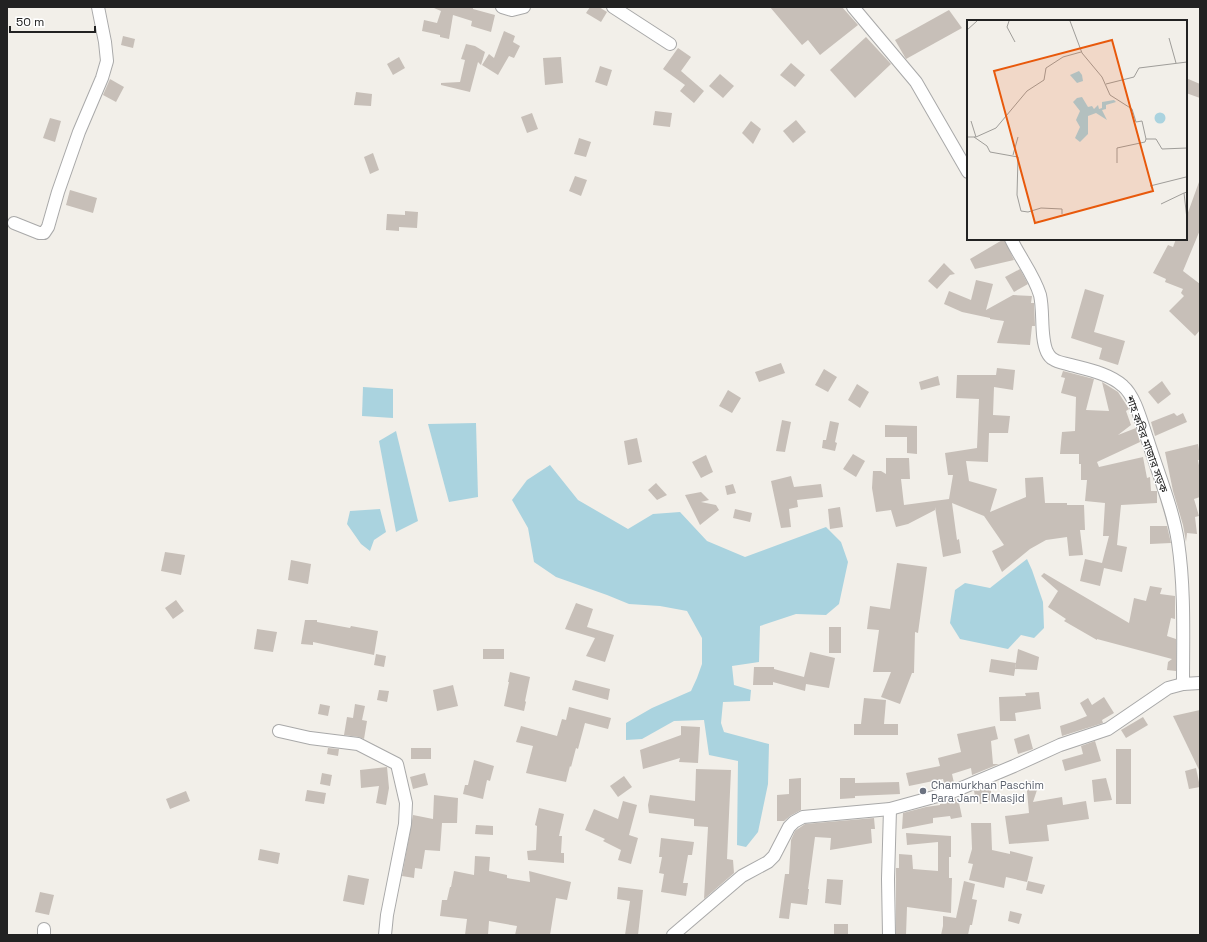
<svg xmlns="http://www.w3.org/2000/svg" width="1207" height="942" font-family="'Space Grotesk','Noto Sans Bengali',sans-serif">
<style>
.water{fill:#aad3df}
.building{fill:#c7bfb8}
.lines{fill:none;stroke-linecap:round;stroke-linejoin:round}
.minor-casing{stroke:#a9a9a9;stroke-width:14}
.minor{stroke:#fff;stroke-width:12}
.worship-dot{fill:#6b7280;stroke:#fff;stroke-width:1.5}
.labels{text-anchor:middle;stroke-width:3;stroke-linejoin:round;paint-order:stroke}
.street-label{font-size:11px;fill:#222;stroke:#fff}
.worship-label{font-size:11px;fill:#5b616d;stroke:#fff;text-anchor:start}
.inset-road{fill:none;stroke:#9f9d99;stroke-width:1}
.view{fill:#e8590c;fill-opacity:0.15;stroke:#e8590c;stroke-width:2}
.inset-edge{fill:none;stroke:#222;stroke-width:2}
</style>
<rect width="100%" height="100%" fill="#f2efe9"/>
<g class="water">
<path d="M363 387 393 389V418L362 416Z"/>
<path d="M476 423 478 497 449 502 428 424Z"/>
<path d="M396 431 418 521 396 532 379 441Z"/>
<path d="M550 465 578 500 628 529 653 514 680 512 707 541 745 557 826 527 841 542 848 562 839 604 826 615 796 614 760 626 759 662 732 666 734 685 751 690 750 701 723 702 721 723 724 732 769 744 768 784 758 832 746 847 737 845 738 761 709 755 704 720 674 721 642 739 626 740V723L652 708 691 691 697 678 702 664V638L687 611 660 606 629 604 607 595 556 577 534 562 528 528 512 500 527 480Z"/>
<path d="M380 509 386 532 374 540 370 551 361 544 347 524 350 511Z"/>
<path d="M1027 559 1032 570 1043 602 1044 628 1034 638 1021 635 1008 649 960 639 950 623 955 590 965 583 990 588Z"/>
</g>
<g class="building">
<path d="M435 7H473V9L495 15 491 32 471 26 472 21 453 15 449 39 440 37V35L422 31 424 20 437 23 441 11 434 8Z"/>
<path d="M590 7H599L607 12 601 22 586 13Z"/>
<path d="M770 7H842L858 25 820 55 808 40 802 45Z"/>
<path d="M949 10 962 28 906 59 895 40Z"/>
<path d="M504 31 515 36 513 42 520 46 514 58 509 56 498 75 482 65 489 54 494 58Z"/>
<path d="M123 36 135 39 133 48 121 45Z"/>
<path d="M866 37 891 64 855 98 830 70Z"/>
<path d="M466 44 475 46 485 52 481 65 478 62 470 92 441 85V83L460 82 465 60 461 59Z"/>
<path d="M678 48 691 57 681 71 704 91 694 103 680 91 685 85 663 69Z"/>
<path d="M399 57 405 68 393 75 387 64Z"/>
<path d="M561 57 563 83 545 85 543 58Z"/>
<path d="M791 63 805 75 795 87 780 75Z"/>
<path d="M600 66 612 70 607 86 595 82Z"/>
<path d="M720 74 734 86 723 98 709 86Z"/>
<path d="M1186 78 1200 84V98L1186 93Z"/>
<path d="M110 79 124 87 116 102 103 95Z"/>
<path d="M356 92 372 94 371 106 354 105Z"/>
<path d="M655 111 672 113 670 127 653 125Z"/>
<path d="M532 113 538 129 527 133 521 117Z"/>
<path d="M50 118 61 121 55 142 43 138Z"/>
<path d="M796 120 806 132 793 143 783 131Z"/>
<path d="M751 121 761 129 753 144 742 133Z"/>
<path d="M579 138 591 142 586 157 574 154Z"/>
<path d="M373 153 379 170 370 174 364 157Z"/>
<path d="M575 176 587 180 581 196 569 191Z"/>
<path d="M1199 182H1200V230L1183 271 1200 284V330L1195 336 1169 311 1184 296 1181 293 1183 289 1165 282 1166 279 1153 273 1168 245 1173 247 1176 239H1186V218Z"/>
<path d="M70 190 97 198 93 213 66 205Z"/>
<path d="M405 211 418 212 417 228 399 227V231L386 230 387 214 405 215Z"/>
<path d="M1004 239 1014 260 975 269 970 259Z"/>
<path d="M944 263 955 274 950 275 937 289 928 281Z"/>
<path d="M1020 269 1028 284 1014 292 1005 277Z"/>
<path d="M976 280 993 284 986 310 1013 295 1032 296 1031 303H1034L1035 326H1032L1030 345 997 343 1004 321 990 319V318L962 312 944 304 949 291 971 300Z"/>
<path d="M1085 289 1104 295 1094 332 1125 341 1118 365 1099 359 1102 348 1071 338Z"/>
<path d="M781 363 785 373 759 382 755 372Z"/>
<path d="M997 368 1015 370 1013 390 994 387 993 415 1010 416 1008 433H989L988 462 966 461 969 481 997 489 990 512 1026 497 1025 478 1043 477 1045 503H1067V505H1084L1085 530H1080L1083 555 1069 556 1067 537 1046 540 1030 549 1002 572 992 551 1004 545 984 516 952 503 957 540 959 539 961 553 943 557 935 507V510L908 524 896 527 891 510 876 512 872 488 873 471H881L886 474V458H909L910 479H901L904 505 949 499 953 475H948L945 453 977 448 979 399 956 398 957 375H996Z"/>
<path d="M824 369 837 377 828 392 815 385Z"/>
<path d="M1063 371 1094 379 1086 410 1109 411 1102 382 1118 392 1129 409 1126 411 1131 425 1118 435 1136 428 1140 442 1097 462 1099 467 1143 457 1147 478 1150 477 1151 491H1157V503L1121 505 1117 545 1127 547 1122 572 1104 568 1100 586 1080 581 1085 559 1102 563 1109 536H1103L1105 503 1085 501 1087 480H1081V464H1079V454H1060L1062 432 1075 431 1076 397 1061 393 1065 378 1061 377Z"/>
<path d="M938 376 940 385 921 390 919 382Z"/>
<path d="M1162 381 1171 394 1158 404 1148 392Z"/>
<path d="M857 384 869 392 860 408 848 400Z"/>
<path d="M728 390 741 398 732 413 719 406Z"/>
<path d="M1174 413 1177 416 1183 413 1187 422 1155 436 1151 422Z"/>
<path d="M782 420 791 422 785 452 776 451Z"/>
<path d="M830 421 839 423 835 442 837 443 835 451 822 448 823 440H826Z"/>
<path d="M885 425 917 426V454L907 453V437H885Z"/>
<path d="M637 438 642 462 628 465 624 441Z"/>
<path d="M1198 444 1200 456V460H1198L1200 471V497L1194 499 1199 516 1195 517 1197 534 1187 533 1186 542 1183 525 1173 491 1165 452Z"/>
<path d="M853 454 865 461 856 477 843 469Z"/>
<path d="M706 455 713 472 701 478 692 462Z"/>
<path d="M791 476 794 487 821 484 823 497 797 500 798 507 789 509 791 527 781 528 771 481Z"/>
<path d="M656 483 667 495 657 500 648 490Z"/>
<path d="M733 484 736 493 727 495 725 486Z"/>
<path d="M701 492 709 500 701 502 716 505 719 510 700 525 685 495Z"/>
<path d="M840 507 843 527 830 529 828 509Z"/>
<path d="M735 509 752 513 750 522 733 518Z"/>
<path d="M1150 526H1167L1171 543 1150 544Z"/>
<path d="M165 552 185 555 181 575 161 571Z"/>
<path d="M291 560 311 564 308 584 288 580Z"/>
<path d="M897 563 927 567 918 633 915 632 914 673H912L900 704 881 697 891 672H873L879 630 867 629 870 606 890 609Z"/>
<path d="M1044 573 1129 623 1134 598 1146 601 1150 586 1162 588 1160 594 1175 596V619L1171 618 1167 636 1176 639V671L1167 670 1168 662 1172 659 1097 639V640L1064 621 1066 619 1048 607 1058 591 1041 576Z"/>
<path d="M176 600 184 611 173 619 165 608Z"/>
<path d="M576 603 593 609 587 627 614 635 605 662 586 656 595 638 565 629Z"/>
<path d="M305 620H317V622L350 628 351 626 378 631 374 655 313 642V645L301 644Z"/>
<rect x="829" y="627" width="12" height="26"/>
<path d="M257 629 277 632 273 652 254 649Z"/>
<rect x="483" y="649" width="21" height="10"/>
<path d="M1018 649 1039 657 1037 670 1015 669Z"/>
<path d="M810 652 835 658 829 688 806 684 805 691 773 682V685H753L754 667H774V669L804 677Z"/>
<path d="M376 654 386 656 384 667 374 665Z"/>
<path d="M991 659 1016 663 1014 676 989 672Z"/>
<path d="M510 672 530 677 525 701 526 702 524 711 504 706 509 682H508Z"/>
<path d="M575 680 610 689 608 700 572 690Z"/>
<path d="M453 685 458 706 437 711 433 690Z"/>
<path d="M379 690 389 691 387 702 377 700Z"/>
<path d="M1039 692 1041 709 1015 713 1016 721H1000L999 697 1026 696 1025 693Z"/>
<path d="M1104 697 1114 713 1102 720 1103 723 1062 736 1060 726 1075 721 1087 716 1080 703 1088 698 1092 705Z"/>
<path d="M864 698 886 700 884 724H898V735H854V724H861Z"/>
<path d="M320 704 330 706 328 716 318 714Z"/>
<path d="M355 704 365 706 362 720 367 721 364 739 359 737 344 735 347 717 353 718Z"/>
<path d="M569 707 611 718 608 729 585 723 578 749 576 748 571 767 570 766 566 782 526 773 533 746 516 742 521 726 557 736 562 719 566 720Z"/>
<path d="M1200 710V772L1173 716Z"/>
<path d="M1143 717 1148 725 1126 738 1121 730Z"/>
<path d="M681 726 700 727 698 763 679 762 680 758 643 769 640 750 681 735Z"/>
<path d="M995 726 998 739 991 741 993 764H999L972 775 971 768 952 774 954 783 945 786 943 779 909 786 906 773 940 766 938 758 961 752 957 734Z"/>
<path d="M1029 734 1033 749 1018 754 1014 739Z"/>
<path d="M1095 741 1101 761 1065 771 1062 760 1083 754 1081 746Z"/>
<path d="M328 748 339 749 338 756 327 754Z"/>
<rect x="411" y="748" width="20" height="11"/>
<rect x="1116" y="749" width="15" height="55"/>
<path d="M474 760 494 766 490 781 487 780 483 799 463 794 465 785H468Z"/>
<path d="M387 767 389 788 386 805 376 803 379 786 361 788 360 770Z"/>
<path d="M1196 768 1200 787 1189 789 1185 771Z"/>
<path d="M696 769 731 770 727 859 733 860 734 873 704 899 708 827 694 826V819L649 813 648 805 650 795 695 801Z"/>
<path d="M322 773 332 775 330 786 320 784Z"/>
<path d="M425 773 428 785 413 789 410 777Z"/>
<path d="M624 776 632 787 618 797 610 786Z"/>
<path d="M801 778V810L790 816 784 821H777V795L789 794V779Z"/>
<path d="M840 778H855V783L899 782 900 794 855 796V798L840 799Z"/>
<path d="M1106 778 1112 800 1094 802 1092 780Z"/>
<path d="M1026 780 1039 784 1033 802 1062 797 1063 805 1086 801 1089 819 1047 825 1049 841 1009 844 1005 816 1029 813Z"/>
<path d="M991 784V800L980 804 978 800 976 801 974 791Z"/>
<path d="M307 790 326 793 324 804 305 801Z"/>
<path d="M186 791 190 801 170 809 166 799Z"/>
<path d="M434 795 458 798 457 823H442L440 851 425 850 422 869 415 868 414 878 402 876 413 815 433 819Z"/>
<path d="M958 798 962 817 951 819 950 816 933 818V823L902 829 903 813 926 807 940 805V804L947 803V801Z"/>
<path d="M623 801 637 805 629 835 638 838 631 864 618 860 621 850 603 841 605 839 585 830 594 809 618 819Z"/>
<path d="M539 808 564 814 559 836H562L561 853H564V863L528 860 527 851 536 850 537 826 535 825Z"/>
<path d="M874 818 875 829H871L872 843 830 850 831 838 815 837 808 889H809L807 905 791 903 789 919 779 918 785 874H789L791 840 795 831 805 824Z"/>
<path d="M971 823H991L992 850 1010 854V851L1033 857 1027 882 1006 877 1004 888 969 880 973 864 968 863 972 849Z"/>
<path d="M476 825 493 826V835L475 834Z"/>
<path d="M906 833 951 836V857H949V878H952L951 913 907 907 906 935H896V868H899V854L912 855 913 869 938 871V842L907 845Z"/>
<path d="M661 838 694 842 692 855H688L683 883H688L686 896 661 892 664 874 659 873 662 857H659Z"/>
<path d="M260 849 280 853 278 864 258 860Z"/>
<path d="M475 856 490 857 489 871 507 875V878L530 882 529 871 571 882 567 900 556 898 550 935H515L517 926 489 921 488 935H465L467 919 440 916 442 900H447L450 887H451L454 871 474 875Z"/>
<path d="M348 875 369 879 364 905 343 901Z"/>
<path d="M827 879 843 880 841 905 825 903Z"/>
<path d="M964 881 975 884 972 899 977 900 972 925H970L968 935H941L943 926V916L956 918Z"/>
<path d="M1028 881 1045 885 1042 894 1026 890Z"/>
<path d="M618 887 643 890 638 935H625L630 901 617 899Z"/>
<path d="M40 892 54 895 49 915 35 912Z"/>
<path d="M1010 911 1022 914 1019 924 1008 921Z"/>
<rect x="834" y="924" width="14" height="11"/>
</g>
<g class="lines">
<g class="minor-casing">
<g id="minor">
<path d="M502 7 512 10 524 7"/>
<path d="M613 7 670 44"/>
<path d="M853 7 916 82 968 172"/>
<path d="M14 223 39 233H44L48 227 58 192 79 132 102 78 107 61 105 42 98 7"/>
<path d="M1011 239C1020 258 1034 275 1040 295 1044 312 1040 337 1047 352 1048 354 1051 358 1053 359 1057 362 1063 363 1067 364 1085 369 1109 373 1123 386 1136 397 1142 425 1148 441 1158 473 1173 509 1178 542 1185 589 1183 637 1183 684"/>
<path d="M279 731 310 738 358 744 397 764 406 803 405 824 387 915 385 935"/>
<path d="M44 935V929"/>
<path d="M673 935 742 876 768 862 774 856 789 827 794 822 803 817 890 809 952 792 1014 766 1060 745 1108 729 1168 688 1183 684 1200 683"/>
<path d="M889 935 888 879 890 809"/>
</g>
</g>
<use href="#minor" class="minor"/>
</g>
<circle class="worship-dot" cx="923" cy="791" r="4"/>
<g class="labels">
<g class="street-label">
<text transform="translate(1147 444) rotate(70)" y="4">শাহ কবির মাজার সড়ক</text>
</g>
<g class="worship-label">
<text x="931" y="789">Chamurkhan Paschim<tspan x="931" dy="13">Para Jam E Masjid</tspan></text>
</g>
</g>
<g transform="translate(967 20)">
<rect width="220" height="220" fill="#f2efe9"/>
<path d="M112 51 115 55 116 61 110 63 103 55ZM115 77 121 87 125 86 127 89 131 85 132 89 135 88V82L147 80 149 82 139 85V89L135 90 140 100 129 93 121 96V114L113 122 108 118 113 107 109 100 113 91 106 82 110 78ZM187.5 98a5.5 5.5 0 1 1 11 0a5.5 5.5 0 1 1-11 0Z" fill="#aad3df"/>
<path class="inset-road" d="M42 1 40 7 48 22M103 1 115 33 135 57 143 75 165 89 169 102 175 101 179 119H189L195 129 220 128M0 10 10 1M202 18 209 43M139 64 167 57 172 48 220 42M4 101 9 117M0 117H9L29 108 60 71 77 60 79 48 96 37 114 32M7 117 20 126 23 132 51 137 50 175 54 191 61 192 74 188 95 189V194M46 135 51 117M150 143V128L178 122 179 119M183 166 219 157M220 172 217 173 220 199M194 184 217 173"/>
<path class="view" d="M145 20 186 171 68 203 27 51Z"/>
<rect width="220" height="220" class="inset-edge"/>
</g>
<rect width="1207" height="942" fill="none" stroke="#222222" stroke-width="16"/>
<path d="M10 26v6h85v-6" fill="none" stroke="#222222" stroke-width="2"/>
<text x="16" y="26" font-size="12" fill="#222222" stroke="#ffffff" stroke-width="3" paint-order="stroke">50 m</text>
</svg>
